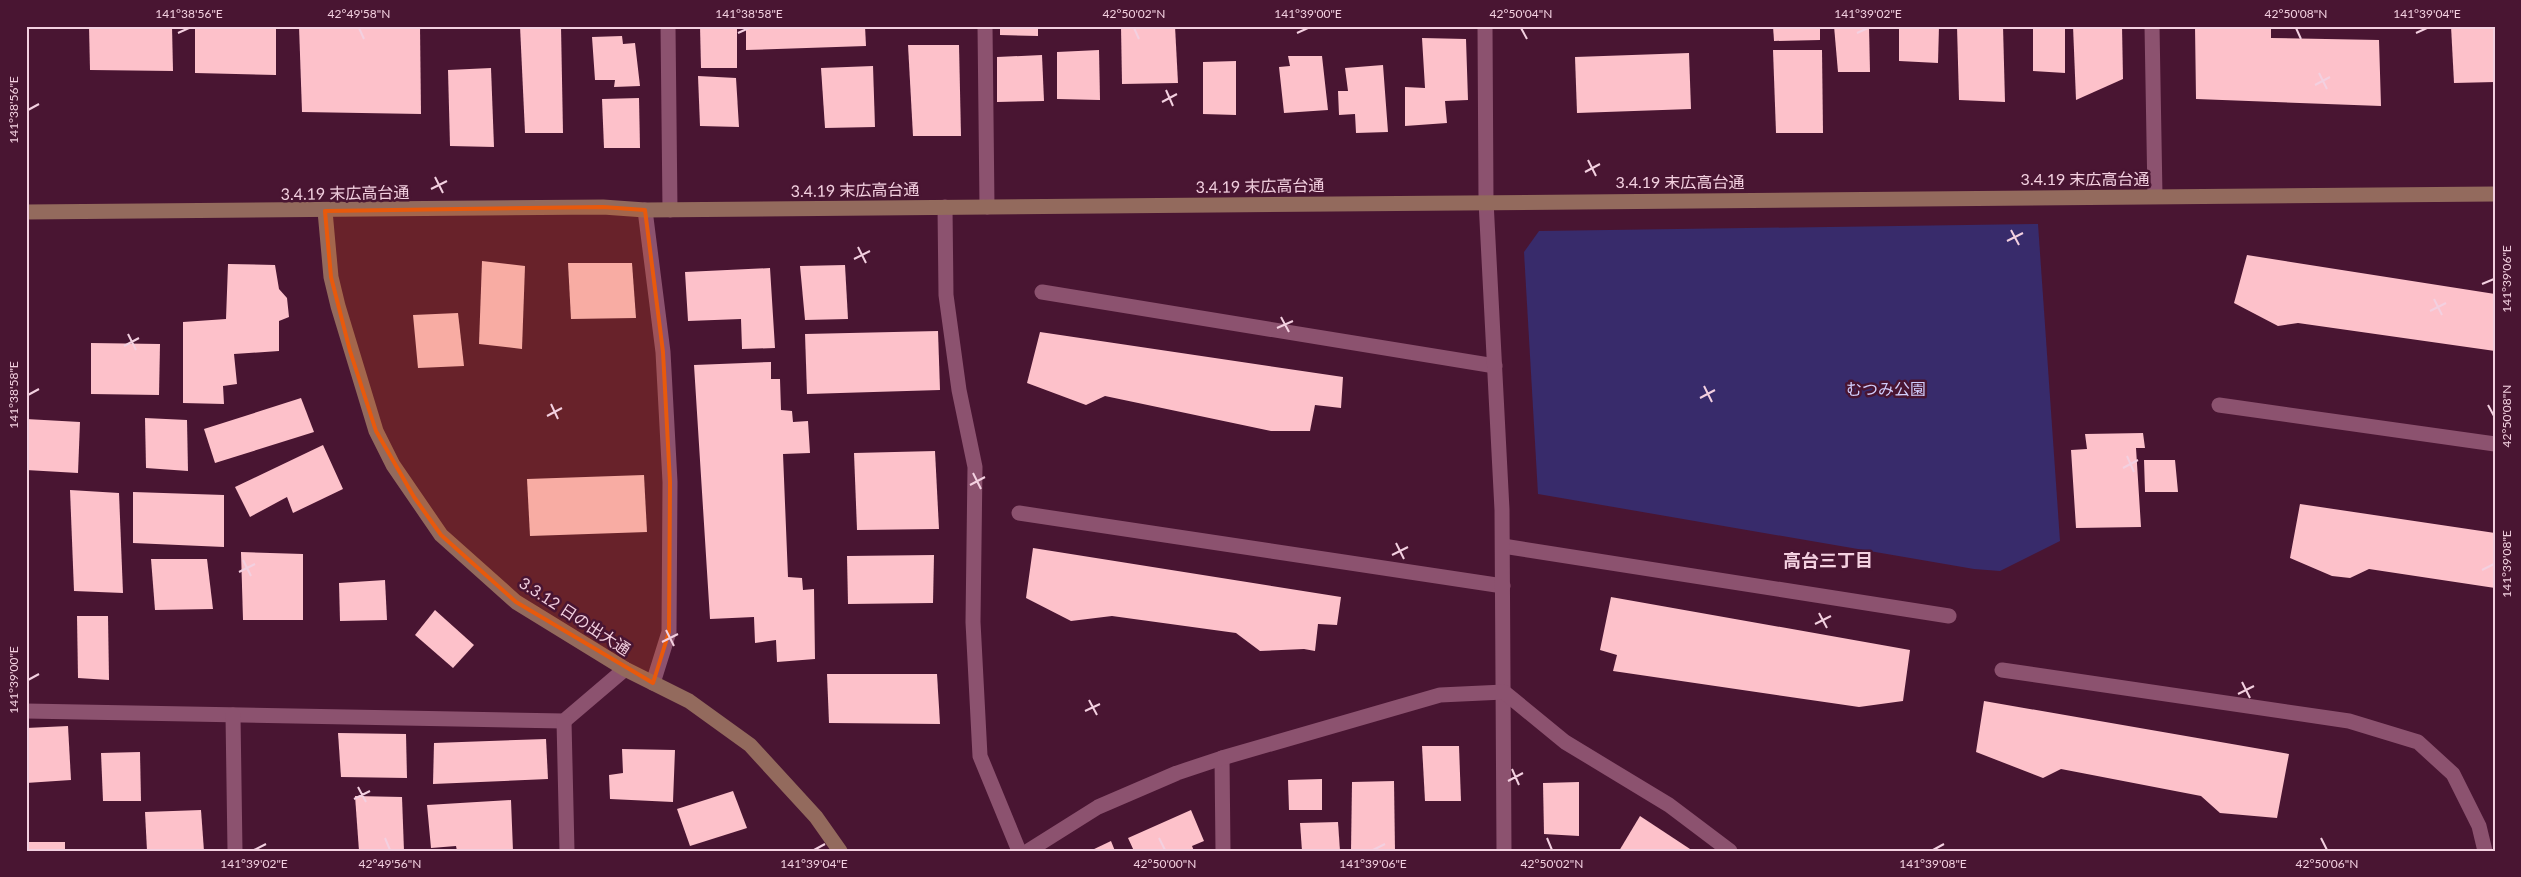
<svg xmlns="http://www.w3.org/2000/svg" width="2521" height="877" font-family="Lato,'Noto Sans JP',sans-serif">
<style>
.green{fill:#382b6b}
.building{fill:#fdc1ca}
.lines{fill:none;stroke-linecap:round;stroke-linejoin:round}
.lane{stroke:#8c526f;stroke-width:15}
.street{stroke:#8c526f;stroke-width:15}
.secondary{stroke:#936a5d;stroke-width:15}
.marked{fill:#e8590c;fill-opacity:0.2;stroke:#e8590c;stroke-width:4;stroke-linejoin:round}
.ticks{fill:none;stroke:#f3d0e0;stroke-width:2}
.labels{text-anchor:middle;stroke-width:5;stroke-linejoin:round;paint-order:stroke}
.street-label{font-size:16px;fill:#f3d0e0;stroke:#491532}
.park-label{font-size:16px;fill:#d2cefd;stroke:#491532}
.neighbourhood-label{font-size:18px;font-weight:bold;fill:#f3d0e0;stroke:#491532}
.neatline{fill:none;stroke:#f3d0e0;stroke-width:2}
.ticks-label{font-size:12px;text-anchor:middle;fill:#f3d0e0}
</style>
<rect width="100%" height="100%" fill="#491532"/>
<path class="green" d="M2038 224 2060 541 2000 571 1974 569 1538 494 1524 252 1539 231Z"/>
<g class="building">
<path d="M89 26H172L173 71 90 70Z"/>
<path d="M195 26H276V75L195 73Z"/>
<path d="M299 26H420L421 114 302 112Z"/>
<path d="M520 26H561L563 133H525Z"/>
<path d="M700 26H737V68H701Z"/>
<path d="M746 26H865L866 46 746 50Z"/>
<path d="M1000 26H1038V36L1000 35Z"/>
<path d="M1121 26H1175L1178 83 1122 84Z"/>
<path d="M1773 26H1820V40L1774 41Z"/>
<path d="M1834 26H1869L1870 72H1838Z"/>
<path d="M1899 26H1939L1938 63 1899 61Z"/>
<path d="M1957 26H2003L2005 102 1959 100Z"/>
<path d="M2073 26H2122L2123 79 2076 100Z"/>
<path d="M2195 26H2271V38L2379 40 2381 106 2196 99Z"/>
<path d="M2451 26H2493L2495 82 2454 83Z"/>
<path d="M2033 27 2065 28V73L2033 71Z"/>
<path d="M622 36 623 44 635 43 640 86 614 87 615 80H595L592 37Z"/>
<path d="M1422 38 1466 39 1468 100 1445 101 1447 123 1405 126V87L1425 88Z"/>
<path d="M908 45H959L961 136H913Z"/>
<path d="M1099 50 1100 100 1057 99V52Z"/>
<path d="M1773 50H1822L1823 133H1776Z"/>
<path d="M1689 53 1691 109 1577 113 1575 57Z"/>
<path d="M1042 55 1044 101 997 102V57Z"/>
<path d="M1288 56H1322L1328 110 1284 113 1279 67 1290 66Z"/>
<path d="M1236 61V115L1203 114V62Z"/>
<path d="M1383 65 1388 132 1356 133 1355 114 1339 115 1338 91H1348L1345 68Z"/>
<path d="M873 66 875 127 825 128 821 68Z"/>
<path d="M491 68 494 147 450 146 448 70Z"/>
<path d="M698 76 736 78 739 127 700 126Z"/>
<path d="M639 98 640 148H604L602 99Z"/>
<path d="M2247 255 2495 294V351L2298 323 2278 326 2234 303Z"/>
<path d="M482 261 525 266 522 349 479 344Z"/>
<path d="M568 263H632L636 318 571 319Z"/>
<path d="M228 264 275 265 279 289 287 298 289 317 279 321V351L234 354 237 384 223 386 224 404 183 403V322L226 319Z"/>
<path d="M845 265 848 319 805 320 800 266Z"/>
<path d="M770 268 775 348 742 349 741 319 688 321 685 272Z"/>
<path d="M458 313 464 366 418 368 413 315Z"/>
<path d="M938 331 940 390 807 394 805 334Z"/>
<path d="M1040 332 1343 377 1341 408 1315 405 1310 431H1271L1105 396 1086 405 1027 383Z"/>
<path d="M91 343 160 344 159 395 91 394Z"/>
<path d="M771 362V379H780L781 410 792 411 793 422 808 421 810 453 783 454 788 577 802 578 803 590 814 589 815 659 777 662 776 640 755 643 754 617 710 619 694 365Z"/>
<path d="M301 398 314 432 215 463 204 429Z"/>
<path d="M145 418 187 420 188 471 146 468Z"/>
<path d="M26 419 80 422 78 473 26 470Z"/>
<path d="M2143 433 2145 448H2136L2141 527 2076 528 2071 450 2087 449 2085 434Z"/>
<path d="M323 445 343 489 293 513 287 497 250 517 235 487Z"/>
<path d="M935 451 939 529 857 530 854 453Z"/>
<path d="M2144 460H2175L2178 492H2145Z"/>
<path d="M644 475 647 532 530 536 527 479Z"/>
<path d="M70 490 119 493 123 593 74 591Z"/>
<path d="M133 492 224 495V547L133 543Z"/>
<path d="M2300 504 2495 533V588L2369 569 2350 578 2332 576 2290 558Z"/>
<path d="M1033 548 1341 597 1337 625 1318 624 1315 651 1304 649 1260 651 1236 633 1112 616 1071 621 1026 598Z"/>
<path d="M241 552 303 554V620H243Z"/>
<path d="M934 555 933 603 848 604 847 556Z"/>
<path d="M151 559H207L213 609 155 610Z"/>
<path d="M385 580 387 620 340 621 339 583Z"/>
<path d="M1611 597 1910 650 1903 701 1859 707 1613 671 1617 655 1600 650Z"/>
<path d="M435 610 474 645 453 668 415 635Z"/>
<path d="M77 616H108L109 680 78 678Z"/>
<path d="M827 674H937L940 724 829 723Z"/>
<path d="M1984 701 2289 754 2277 818 2220 813 2201 796 2061 769 2043 778 1976 752Z"/>
<path d="M68 726 71 780 26 783V728Z"/>
<path d="M338 733 406 734 407 778 341 777Z"/>
<path d="M546 739 548 779 433 784 434 743Z"/>
<path d="M1422 746H1459L1461 801H1425Z"/>
<path d="M622 749 675 750 673 802 610 799 609 775 623 773Z"/>
<path d="M140 752 141 801H103L101 753Z"/>
<path d="M1322 779V810H1289L1288 780Z"/>
<path d="M1394 781 1395 851H1351L1352 782Z"/>
<path d="M1579 782V836L1544 834 1543 783Z"/>
<path d="M733 791 747 828 690 846 677 809Z"/>
<path d="M355 796 402 797 404 851H359Z"/>
<path d="M511 800 513 851H457L456 846 431 848 427 805Z"/>
<path d="M201 810 204 851H147L145 812Z"/>
<path d="M1191 810 1204 841 1192 846 1194 851H1134L1128 838Z"/>
<path d="M1640 816 1690 849V851H1619Z"/>
<path d="M1338 822 1340 851H1302L1300 823Z"/>
<path d="M1111 841 1115 851H1090Z"/>
<rect x="26" y="842" width="39" height="9"/>
</g>
<g class="lines">
<g class="lane">
<path d="M1042 292 1495 366"/>
<path d="M2219 405 2495 444"/>
<path d="M1019 513 1503 586"/>
<path d="M1503 546 1949 616"/>
<path d="M2002 670 2349 721 2418 742 2453 774 2479 826 2485 851"/>
</g>
<g class="street">
<path d="M668 26 670 210"/>
<path d="M985 26 987 207"/>
<path d="M1485 26 1486 201 1502 510 1504 851"/>
<path d="M2152 26 2155 196"/>
<path d="M945 207 946 295 959 390 975 467 973 622 980 756 1019 851"/>
<path d="M645 210 663 352 670 482 669 632 653 683"/>
<path d="M26 711 564 721 625 669"/>
<path d="M233 715 235 851"/>
<path d="M564 721 567 851"/>
<path d="M1222 758 1223 851"/>
<path d="M1028 851 1098 807 1177 773 1222 758 1440 695 1504 692 1565 742 1669 805 1730 851"/>
</g>
<g class="secondary">
<path d="M325 211 331 277 338 306 376 431 393 465 441 535 516 602 625 669 689 701 750 745 816 817 840 851"/>
<path d="M26 212 603 207 645 210 2495 194"/>
</g>
</g>
<path class="marked" d="M603 207 645 210 663 352 670 482 669 632 653 683 516 602 441 535 414 497 376 431 350 351 331 277 325 211Z"/>
<path class="ticks" d="M359 28 364 39M1134 28 1139 39M1521 28 1527 39M2296 28 2301 39M178 33 189 28M738 33 749 28M1297 33 1308 28M1857 33 1868 28M2416 33 2427 28M2319 73 2327 89M2315 85 2330 77M1166 90 1173 106M1162 102 1177 94M28 110 39 104M1588 160 1596 176M1585 172 1600 164M435 177 443 193M431 189 447 181M2011 230 2019 245M2007 241 2023 233M858 247 866 263M854 259 870 251M2482 284 2494 279M2434 299 2442 315M2430 311 2446 303M1281 317 1289 332M1277 328 1293 321M128 334 136 350M124 346 139 338M1704 386 1712 402M28 395 39 389M1700 398 1715 390M551 404 558 419M2488 405 2494 416M547 416 562 408M2127 456 2134 472M2123 468 2138 460M973 473 981 489M970 485 985 477M1396 543 1404 559M1392 555 1408 547M243 560 251 576M2482 570 2494 564M239 572 255 564M1819 613 1827 628M1815 624 1831 616M666 630 674 646M662 642 678 634M28 680 39 674M2242 682 2250 698M2238 694 2254 686M1089 700 1097 715M1085 711 1100 704M1512 769 1519 785M1508 781 1523 773M358 787 366 802M354 799 370 791M385 838 390 850M1159 838 1165 850M1547 838 1552 850M2321 838 2327 850M254 850 266 844M814 850 825 844M1373 850 1385 844M1933 850 1944 844"/>
<g class="labels">
<g class="street-label">
<text x="2085" y="185">3.4.19 末広高台通</text>
<text x="1680" y="188">3.4.19 末広高台通</text>
<text transform="translate(1260 186) rotate(-1)" y="6">3.4.19 末広高台通</text>
<text transform="translate(855 190) rotate(-1)" y="6">3.4.19 末広高台通</text>
<text transform="translate(345 193) rotate(-1)" y="6">3.4.19 末広高台通</text>
<text transform="translate(575 616) rotate(33)" y="6">3.3.12 日の出大通</text>
</g>
<g class="park-label">
<text x="1886" y="395">むつみ公園</text>
</g>
<g class="neighbourhood-label">
<text x="1828" y="567">高台三丁目</text>
</g>
</g>
<rect width="2521" height="877" fill="none" stroke="#491532" stroke-width="55"/>
<rect x="28" y="28" width="2466" height="822" class="neatline"/>
<g class="ticks-label">
<text x="189" y="18">141°38'56"E</text>
<text x="359" y="18">42°49'58"N</text>
<text x="749" y="18">141°38'58"E</text>
<text x="1134" y="18">42°50'02"N</text>
<text x="1308" y="18">141°39'00"E</text>
<text x="1521" y="18">42°50'04"N</text>
<text x="1868" y="18">141°39'02"E</text>
<text x="2296" y="18">42°50'08"N</text>
<text x="2427" y="18">141°39'04"E</text>
<text transform="translate(14 110) rotate(-90)" y="4">141°38'56"E</text>
<text transform="translate(2507 279) rotate(-90)" y="4">141°39'06"E</text>
<text transform="translate(14 395) rotate(-90)" y="4">141°38'58"E</text>
<text transform="translate(2507 416) rotate(-90)" y="4">42°50'08"N</text>
<text transform="translate(2507 564) rotate(-90)" y="4">141°39'08"E</text>
<text transform="translate(14 680) rotate(-90)" y="4">141°39'00"E</text>
<text x="254" y="868">141°39'02"E</text>
<text x="390" y="868">42°49'56"N</text>
<text x="814" y="868">141°39'04"E</text>
<text x="1165" y="868">42°50'00"N</text>
<text x="1373" y="868">141°39'06"E</text>
<text x="1552" y="868">42°50'02"N</text>
<text x="1933" y="868">141°39'08"E</text>
<text x="2327" y="868">42°50'06"N</text>
</g>
</svg>
